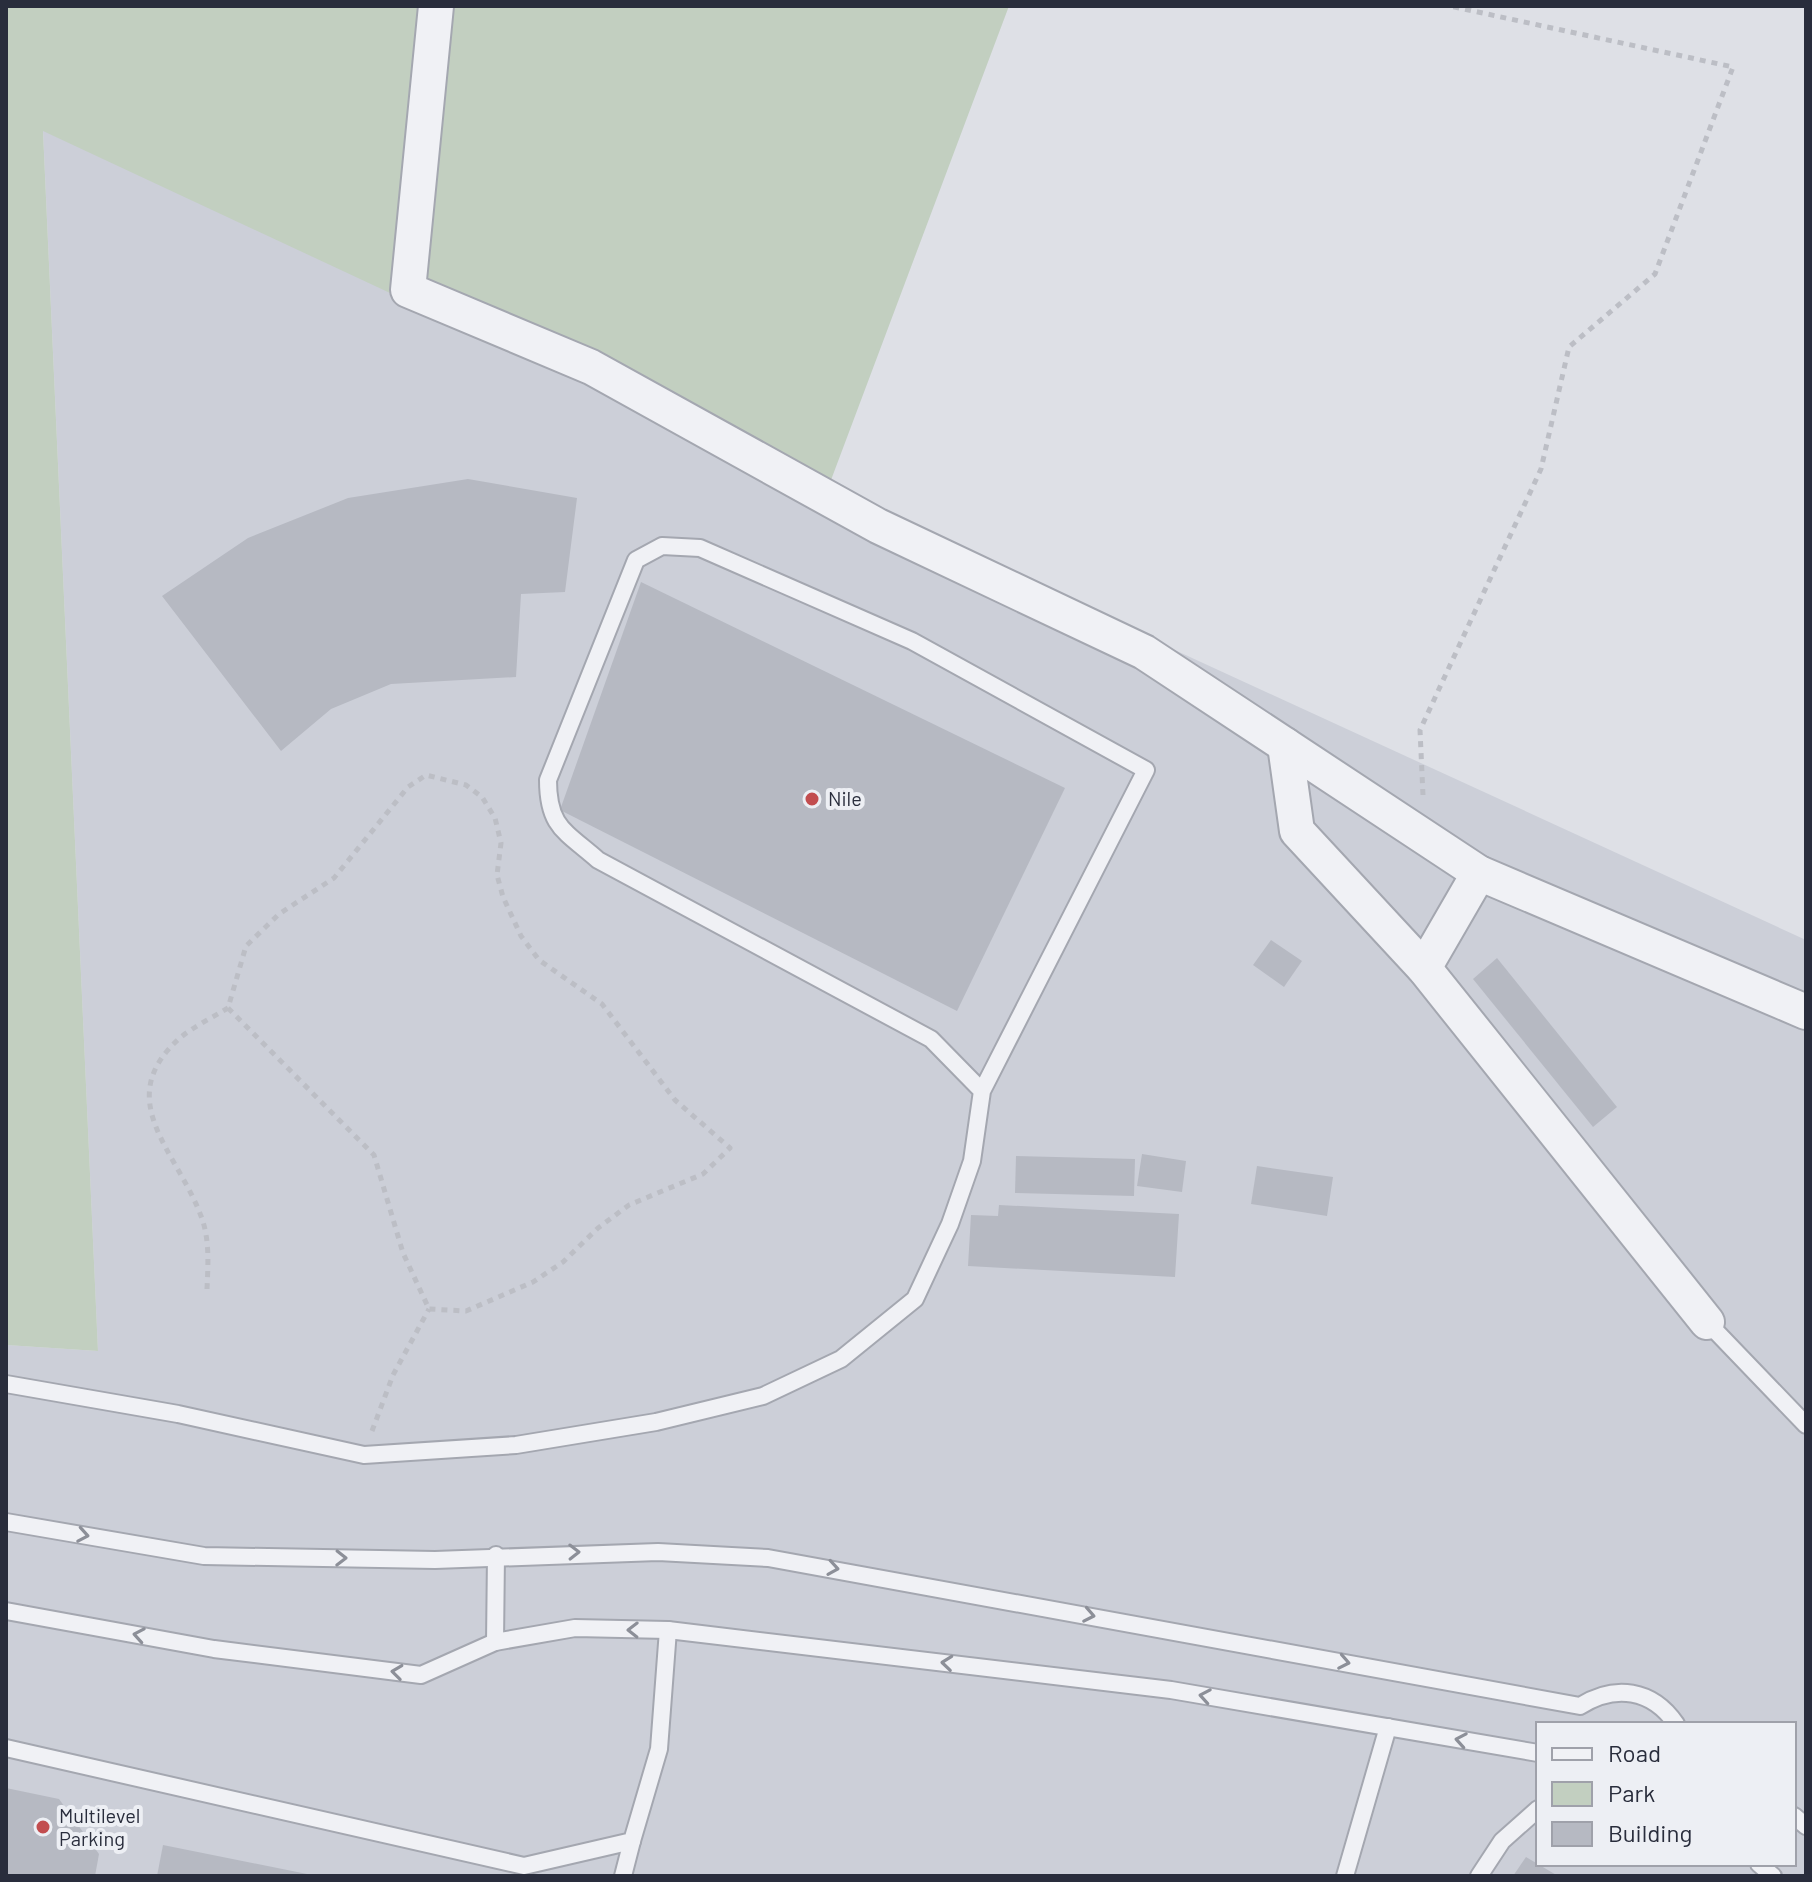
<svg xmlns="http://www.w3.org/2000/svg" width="1812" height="1882" font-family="Barlow,sans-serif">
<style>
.built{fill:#cccfd8;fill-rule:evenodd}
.green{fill:#c2cfc0}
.building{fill:#b6b9c2}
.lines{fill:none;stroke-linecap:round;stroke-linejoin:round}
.service-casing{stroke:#a4a7b0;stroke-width:20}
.minor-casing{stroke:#a4a7b0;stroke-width:38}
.path{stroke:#bcbec5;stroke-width:5;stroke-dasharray:6 6;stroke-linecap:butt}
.service{stroke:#f0f1f5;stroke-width:16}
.minor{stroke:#f0f1f5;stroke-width:34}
.oneway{stroke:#8c8f98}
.poi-dot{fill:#c24d4f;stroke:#edeff4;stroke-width:3}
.labels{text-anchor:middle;stroke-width:8;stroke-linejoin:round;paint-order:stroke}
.poi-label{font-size:20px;fill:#292d3c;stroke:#edeff4;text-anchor:start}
</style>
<rect width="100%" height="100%" fill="#dee0e6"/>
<path class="built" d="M43 130 1806 940V1876H6V1345L98 1351ZM1538 1724H1794V1864H1538Z"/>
<path class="green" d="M6 6H1009L825 496 43 131 98 1351 6 1345Z"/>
<g class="building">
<path d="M468 479 577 498 565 592 521 594 516 677 391 684 331 709 281 751 162 596 248 538 348 498Z"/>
<path d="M641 582 1065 788 957 1011 560 810Z"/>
<path d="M1271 940 1302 961 1284 987 1253 965Z"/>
<path d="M1497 958 1617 1107 1593 1127 1473 979Z"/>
<path d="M1142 1154 1186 1161 1182 1192 1137 1186Z"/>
<path d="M1016 1156 1135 1159 1134 1196 1015 1193Z"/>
<path d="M1257 1166 1333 1177 1327 1216 1251 1204Z"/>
<path d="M999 1205 1179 1214 1175 1277 968 1266 971 1215 998 1216Z"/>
<path d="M6 1788 59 1799 99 1854 95 1876H6Z"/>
<path d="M163 1845 312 1875V1876H157Z"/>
<path d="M1526 1857 1558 1876H1513Z"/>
</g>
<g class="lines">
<g class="service-casing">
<g id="service">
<path d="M1707 1322 1806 1425"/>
<path d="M6 1384 178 1414 364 1455 516 1445 656 1422 763 1396 841 1359 915 1299 950 1224 972 1161 982 1091 1146 770 912 641 700 548 662 546 636 560 548 780C548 827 565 831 598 860L931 1039 982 1091"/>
<path d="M6 1522 204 1556 435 1560 658 1552 768 1558 1580 1706C1615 1684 1652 1689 1676 1724"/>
<path d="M6 1611 214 1649 421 1675 495 1642 575 1628 668 1630 1171 1690 1538 1753"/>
<path d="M495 1642 496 1555"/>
<path d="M6 1748 524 1866 632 1841 659 1749 668 1630"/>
<path d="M1794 1816 1806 1826"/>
<path d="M1759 1864 1773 1876"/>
<path d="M623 1876 632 1841"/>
<path d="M1345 1876 1388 1727"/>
<path d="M1479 1876 1502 1841 1538 1809"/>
</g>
</g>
<g class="minor-casing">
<g id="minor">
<path d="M436 6 408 290 591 367 878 526 1144 652 1479 873 1806 1012"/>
<path d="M1285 745 1297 831 1424 968 1707 1322"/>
<path d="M1424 968 1479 873"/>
</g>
</g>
<g class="path">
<path d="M1423 795 1420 730 1541 469 1569 347 1655 274 1733 67 1450 6"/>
<path d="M228 1008 374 1155 403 1253 429 1309"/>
<path d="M207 1289C208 1265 210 1239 201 1216 177 1151 110 1099 181 1037 195 1026 213 1017 228 1008L246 946 279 914 334 878 408 787 426 775 466 785 482 797 495 818 501 843 497 875 503 897 521 936 539 960 602 1004 675 1100 730 1148 703 1174 629 1205 598 1228 563 1262 533 1282 466 1311 429 1309"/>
<path d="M372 1431 393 1375 429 1309"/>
</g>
<use href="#service" class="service"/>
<use href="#minor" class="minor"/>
</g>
<defs><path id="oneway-chevron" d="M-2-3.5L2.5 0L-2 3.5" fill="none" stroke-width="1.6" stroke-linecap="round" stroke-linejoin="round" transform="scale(2)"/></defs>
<g class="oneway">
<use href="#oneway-chevron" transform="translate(83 1535) rotate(10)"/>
<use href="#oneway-chevron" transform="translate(574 1552) rotate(-1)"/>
<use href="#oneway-chevron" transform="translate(341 1558) rotate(1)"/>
<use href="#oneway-chevron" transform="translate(833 1568) rotate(9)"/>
<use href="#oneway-chevron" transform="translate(1089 1615) rotate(11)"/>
<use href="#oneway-chevron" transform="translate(633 1630) rotate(-179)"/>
<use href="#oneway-chevron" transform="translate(139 1635) rotate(-170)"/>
<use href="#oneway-chevron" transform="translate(1344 1662) rotate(11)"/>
<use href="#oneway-chevron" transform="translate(947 1663) rotate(-174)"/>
<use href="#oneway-chevron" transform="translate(397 1672) rotate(-173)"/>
<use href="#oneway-chevron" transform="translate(1205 1696) rotate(-170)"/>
<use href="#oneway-chevron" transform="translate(1461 1740) rotate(-170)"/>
</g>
<g class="poi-dot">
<circle cx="812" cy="799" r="8"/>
<circle cx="43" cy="1827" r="8"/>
</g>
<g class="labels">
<g class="poi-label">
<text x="828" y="806">Nile</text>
<text x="59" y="1823">Multilevel<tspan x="59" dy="23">Parking</tspan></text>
</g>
</g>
<rect width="1812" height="1882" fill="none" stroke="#292d3c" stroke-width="16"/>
<rect x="1536" y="1722" width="260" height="144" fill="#edeff4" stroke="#9fa1aa" stroke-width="2"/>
<rect x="1552" y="1748" width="40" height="12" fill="#f0f1f5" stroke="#9fa1aa" stroke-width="2"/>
<text x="1608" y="1762" font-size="24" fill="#292d3c">Road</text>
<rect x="1552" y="1782" width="40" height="24" fill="#c2cfc0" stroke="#9fa1aa" stroke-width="2"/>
<text x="1608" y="1802" font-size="24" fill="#292d3c">Park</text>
<rect x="1552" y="1822" width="40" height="24" fill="#b6b9c2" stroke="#9fa1aa" stroke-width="2"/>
<text x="1608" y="1842" font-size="24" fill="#292d3c">Building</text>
</svg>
